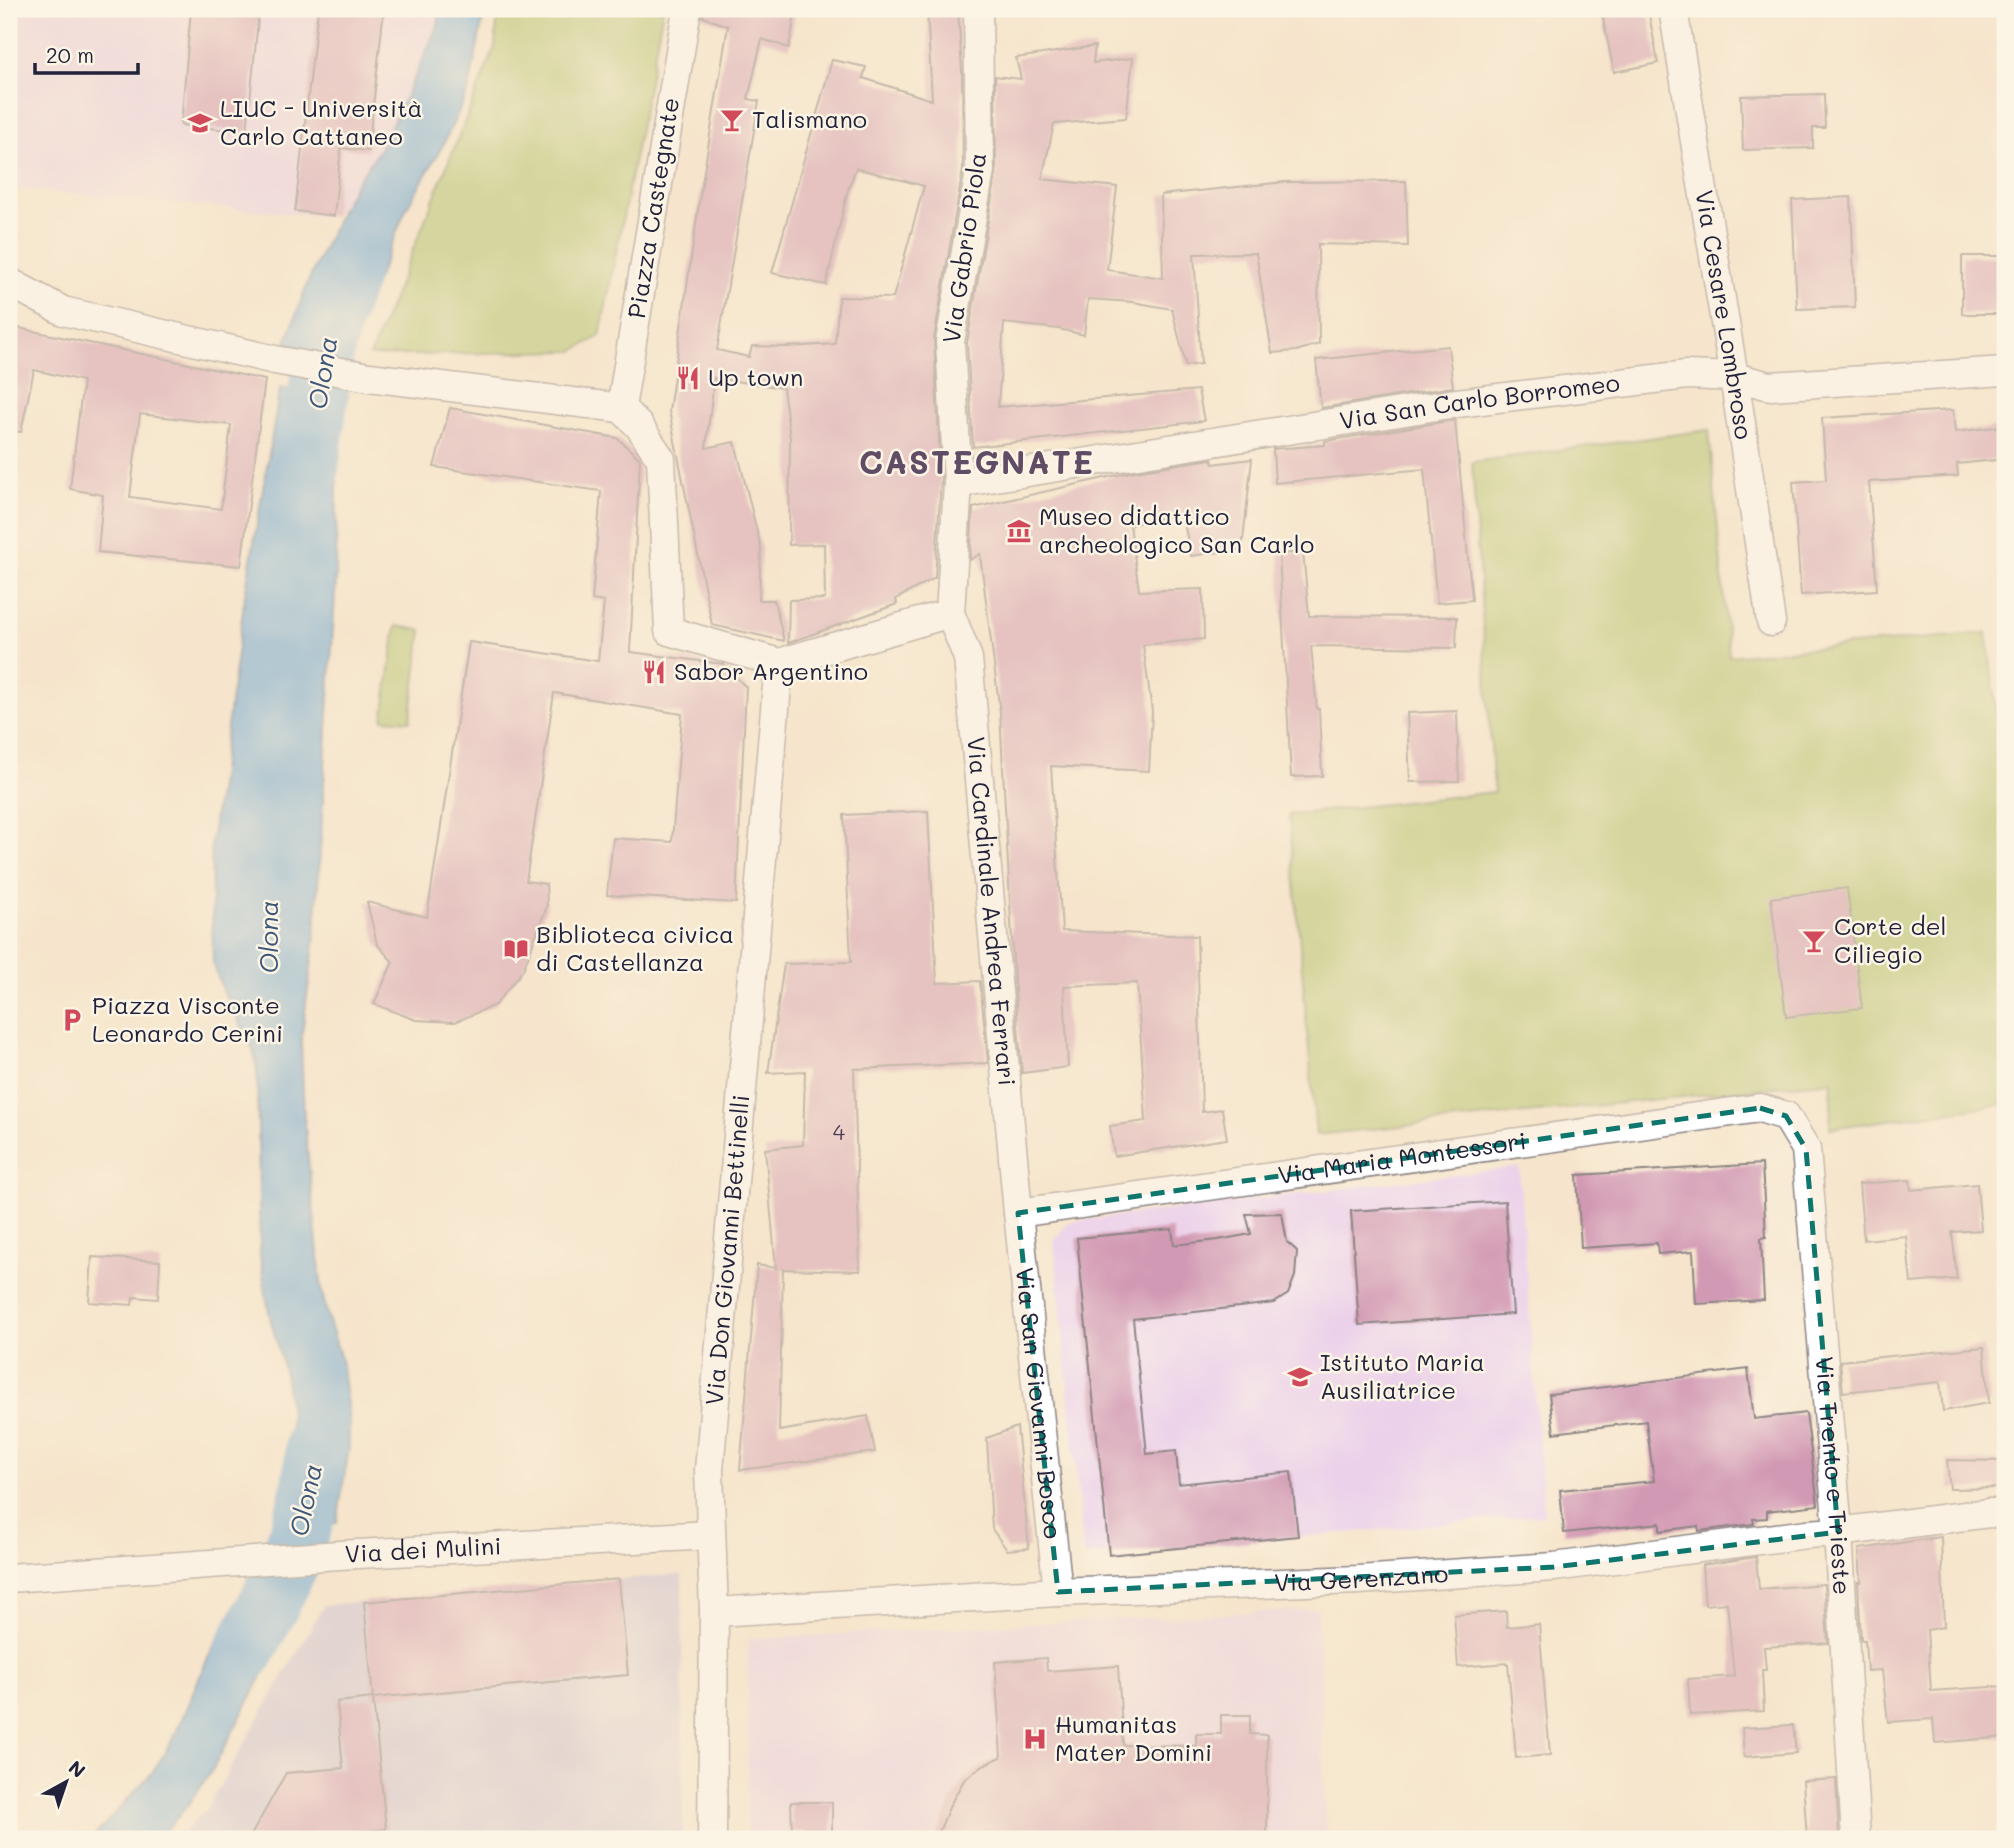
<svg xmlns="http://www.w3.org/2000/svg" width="2014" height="1848" font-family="Mali,sans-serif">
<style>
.built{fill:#ecd1ea}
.industrial{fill:#cbbfd5}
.green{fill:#aec367;stroke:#687251;stroke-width:2}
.water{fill:#65a5d8;stroke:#44648a;stroke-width:2}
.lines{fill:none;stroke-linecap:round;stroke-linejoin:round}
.river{stroke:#65a5d8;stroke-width:61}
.building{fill:#d299b4;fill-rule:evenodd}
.street-casing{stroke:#8c8484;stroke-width:31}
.street{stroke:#fff;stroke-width:28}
.marked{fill:none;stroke:#0f766e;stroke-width:5;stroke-dasharray:14 9;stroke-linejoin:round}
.labels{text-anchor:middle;stroke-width:5;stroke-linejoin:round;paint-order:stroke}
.number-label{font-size:21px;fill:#4e4059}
.poi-label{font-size:24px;fill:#22223b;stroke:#fcf5e5;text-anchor:start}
.street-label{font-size:24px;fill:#22223b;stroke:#fcf5e5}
.water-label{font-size:26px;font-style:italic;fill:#3d567a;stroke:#fcf5e5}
.district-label{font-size:32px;font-weight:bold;letter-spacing:2px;fill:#604c65;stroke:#fcf5e5}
</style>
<rect width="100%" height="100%" fill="#fcf5e5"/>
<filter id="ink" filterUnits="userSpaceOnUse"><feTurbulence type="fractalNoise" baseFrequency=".0143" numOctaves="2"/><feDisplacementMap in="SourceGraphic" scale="14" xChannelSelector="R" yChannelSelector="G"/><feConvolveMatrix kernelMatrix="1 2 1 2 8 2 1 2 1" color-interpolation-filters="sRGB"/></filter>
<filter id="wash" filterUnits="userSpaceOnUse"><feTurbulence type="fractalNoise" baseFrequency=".00686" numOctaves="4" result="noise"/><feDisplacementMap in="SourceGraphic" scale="28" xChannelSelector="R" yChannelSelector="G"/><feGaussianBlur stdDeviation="1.57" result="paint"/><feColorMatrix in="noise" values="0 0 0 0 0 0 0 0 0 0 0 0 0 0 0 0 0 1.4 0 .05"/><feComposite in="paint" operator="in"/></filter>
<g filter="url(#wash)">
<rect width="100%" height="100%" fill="#f6e5cc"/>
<g class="built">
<path d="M9 9H438L439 22 423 60 380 149 356 183 341 211 328 217 9 188Z"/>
<path d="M1519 1167 1544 1515 1084 1556 1054 1240 1069 1222Z"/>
<path d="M1318 1609 1326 1839H747L748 1639Z"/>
</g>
<path class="industrial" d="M682 1574 683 1839H176L206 1810 324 1605Z"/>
<g class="green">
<path d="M498 9H663L600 336 573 351 370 356 495 47Z"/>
<path d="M1709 430 1729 656 1987 633 2005 784V1104L1830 1128 1832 1081 1316 1135 1289 815 1494 792 1472 462Z"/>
<path d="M396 626 422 630 410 721 383 719Z"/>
</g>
<g class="water">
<path d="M438 9H485L469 89 443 145 406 209 362 317 353 353 286 343 307 284 341 211 356 183 380 149 423 60 439 22Z"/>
<path d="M280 388 346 399 337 459 336 578 315 937 301 1041 304 1118 322 1292 328 1318 341 1359 349 1420V1447L337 1523 275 1528 290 1435V1412L286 1378 269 1313 260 1255 257 1070 253 1049 222 989 213 962 211 844 245 595Z"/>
<path d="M315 1576 214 1767C197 1794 180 1817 157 1839H91L152 1773 165 1753 176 1733 205 1664 248 1580Z"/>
</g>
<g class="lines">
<g class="river">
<path d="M307 478 326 335 349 270"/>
<path d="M244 1652C280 1584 314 1522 316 1443"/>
</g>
</g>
<g id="blocks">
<g class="building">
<path d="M191 9H259L247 132 181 125Z"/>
<path d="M318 9H384L368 151 341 148 334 216 295 211Z"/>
<path d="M703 9H796L789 48 762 39 748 99 759 101 717 350 749 357 752 346 786 347 835 344 839 297 893 298 924 186 856 168 847 193 826 285 772 273 832 60 866 67 863 78 932 100 927 9H958L962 71 963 170 934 339 941 480 935 578 896 599 897 604 788 643 789 600 825 599 824 544 789 545 790 438 783 388 714 378 706 448 735 442 761 548 759 600H774L784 641 712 625 669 411 700 196 728 26 703 17Z"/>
<path d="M1601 9H1648L1658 63 1614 72Z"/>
<path d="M1095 46 1093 63 1133 58 1126 118 1054 124 1042 179 1117 187 1107 270 1163 278 1161 195 1285 182 1406 181 1408 246 1318 244 1319 344 1296 351 1272 353 1256 253 1194 254 1201 364 1186 366 1172 309 1133 302 1088 299 1084 335 1059 329 1004 323 998 407 1198 390 1204 421 973 447 967 343 996 174 995 76 1021 79 1016 58Z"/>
<path d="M1824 94 1825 128H1813V148L1743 150 1741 96Z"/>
<path d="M1851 197 1855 307 1797 309 1792 200Z"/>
<rect x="1962" y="256" width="43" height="58"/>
<path d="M9 326 265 380 241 566 98 552 103 495 70 489 83 381 34 370 21 432 9 431ZM140 414 231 425 221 509 130 497Z"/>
<path d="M1448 346 1453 387 1321 408 1316 360Z"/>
<path d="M450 408 617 438 640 459 630 652 723 664 746 687 736 903 607 895 613 838 672 842 682 714 554 693 526 881 546 884 547 906 523 970 495 1005 455 1022 416 1020 374 1004 393 962 377 944 367 902 427 917 469 642 598 661 604 602 592 600 601 491 434 467Z"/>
<path d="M1953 410 1955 432 2005 426V459L1957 464 1958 476 1869 482 1877 590 1801 595 1793 482 1826 480 1822 418Z"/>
<path d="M1455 420 1472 600 1437 603 1424 469 1275 483 1273 449 1325 445V441Z"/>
<path d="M1212 459 1213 464 1252 459 1242 549 1191 556 1182 513 1130 525 1139 591 1203 589 1204 639 1143 645 1152 711 1149 771 1051 766 1062 931 1197 936 1202 1112 1222 1109 1227 1139 1114 1156 1110 1126 1146 1121 1137 983 1064 986 1068 1067 1022 1073 1014 979 1000 712 980 554 970 560 973 508 1135 471Z"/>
<path d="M1303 552 1309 616 1457 617 1456 648 1311 646 1317 709H1319L1322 776 1291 777 1279 554Z"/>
<path d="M1457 711 1459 781 1410 782 1407 713Z"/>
<path d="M928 811 937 983 980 981 988 1063 854 1069 860 1271 783 1269 779 1431 868 1416 875 1452 740 1470 757 1265 776 1268 765 1149 803 1145 805 1071 768 1073 784 964 851 962 844 815Z"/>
<path d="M1847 888 1862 1008 1786 1017 1771 898Z"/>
<path d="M1762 1164 1766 1237 1761 1238 1764 1300 1696 1304 1693 1251 1658 1254 1657 1243 1581 1248 1577 1175Z"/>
<path d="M1910 1180 1911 1190 1977 1184 1981 1230 1952 1232 1957 1279 1911 1283 1906 1236 1864 1240 1859 1184Z"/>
<path d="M1505 1201 1513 1314 1359 1325 1351 1211Z"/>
<path d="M1282 1213 1287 1242 1297 1251 1295 1276 1288 1294 1274 1303 1133 1319 1147 1454 1176 1451 1179 1484 1291 1472 1298 1536 1109 1555 1077 1238 1172 1229 1174 1245 1218 1240 1251 1234 1246 1214Z"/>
<path d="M92 1257 160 1261 158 1299 133 1297 132 1305 89 1302Z"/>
<path d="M1984 1347 1989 1403 1943 1411 1940 1382 1843 1392 1840 1361Z"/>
<path d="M1748 1369 1754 1419 1806 1413 1818 1505 1767 1511V1518L1753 1519 1754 1524 1699 1531 1698 1526 1660 1531V1523L1564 1533 1560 1490 1654 1481 1646 1421 1554 1433 1549 1394Z"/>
<path d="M1017 1427 1029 1548 1007 1550 992 1529 987 1438Z"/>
<path d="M1947 1460 2005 1461V1488L1950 1489Z"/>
<path d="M1941 1537 1944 1627 1927 1630 1931 1691 2005 1686V1737L1935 1743 1933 1719 1888 1722 1882 1670 1867 1671 1865 1640H1861L1858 1582H1861L1859 1549Z"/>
<path d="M1756 1557 1759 1589 1824 1584 1828 1643 1764 1647 1766 1670H1762L1764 1711 1690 1715 1688 1679 1734 1676 1727 1603 1705 1605 1702 1565Z"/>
<path d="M619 1579 628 1675 373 1698 364 1602Z"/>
<path d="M1506 1611 1507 1627 1539 1624 1550 1755 1516 1758 1508 1663 1458 1667 1454 1615Z"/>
<path d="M1046 1658 1047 1671 1118 1666 1123 1745 1196 1746V1734H1221V1715H1250V1734L1267 1735V1839H936L950 1805 964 1780 983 1765 1001 1757 995 1662Z"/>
<path d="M373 1698 386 1829 351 1832 352 1839H249L286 1773 343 1768 337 1702Z"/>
<path d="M1793 1725 1796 1753 1744 1757 1742 1728Z"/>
<path d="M1836 1779 1839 1839H1807L1803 1781Z"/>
<path d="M791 1802H832V1839H806V1832H792Z"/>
</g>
</g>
</g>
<g filter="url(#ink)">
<use href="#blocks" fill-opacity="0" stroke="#8c8484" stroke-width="2"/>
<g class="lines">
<g class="street-casing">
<g id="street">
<path d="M687 9 621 408 639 426 661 459 669 631 779 663 950 613"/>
<path id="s1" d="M978 9 980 171 950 342 958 483 950 613 968 658 1018 1213 1058 1592"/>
<path id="s2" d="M1673 9 1734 377 1771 622"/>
<path d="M9 282 63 311 275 360 369 377 621 408"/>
<path id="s3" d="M958 483 1449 404 1687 375 1734 377 1770 386 2005 371"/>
<path id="s4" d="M1018 1213 1760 1108 1786 1116 1806 1149 1838 1532 1856 1839"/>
<path id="s5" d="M9 1578 339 1555 711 1535"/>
<path id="s6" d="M714 1612 1058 1592 1358 1580 1554 1567 1807 1534 1838 1532 1989 1513 2005 1514"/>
<path id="s7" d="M712 1839 714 1612 709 1470 779 663"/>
</g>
</g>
<use href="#street" class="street"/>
</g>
</g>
<path d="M0 0H2014V1848H0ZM1760 1108 1786 1116 1806 1149 1838 1532 1554 1567 1058 1592 1018 1213Z" fill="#f6e5cc" fill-opacity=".55" fill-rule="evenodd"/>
<path class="marked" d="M1760 1108 1786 1116 1806 1149 1838 1532 1554 1567 1058 1592 1018 1213Z"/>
<defs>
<g id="bar-bare" transform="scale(1.89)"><path d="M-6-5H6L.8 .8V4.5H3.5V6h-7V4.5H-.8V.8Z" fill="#d1495b" stroke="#fcf5e5" stroke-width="2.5" paint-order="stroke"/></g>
<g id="university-bare" transform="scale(1.89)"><path d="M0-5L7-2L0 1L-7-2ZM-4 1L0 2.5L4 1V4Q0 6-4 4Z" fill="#d1495b" stroke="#fcf5e5" stroke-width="2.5" paint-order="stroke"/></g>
<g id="restaurant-bare" transform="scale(1.89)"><path d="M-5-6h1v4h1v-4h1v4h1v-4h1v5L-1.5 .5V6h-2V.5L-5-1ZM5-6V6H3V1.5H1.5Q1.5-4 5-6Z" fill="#d1495b" stroke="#fcf5e5" stroke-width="2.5" paint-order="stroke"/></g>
<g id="museum-bare" transform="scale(1.89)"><path d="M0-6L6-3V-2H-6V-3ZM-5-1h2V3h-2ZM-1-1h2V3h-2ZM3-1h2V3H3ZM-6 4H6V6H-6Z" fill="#d1495b" stroke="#fcf5e5" stroke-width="2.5" paint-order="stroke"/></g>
<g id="library-bare" transform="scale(1.89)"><path d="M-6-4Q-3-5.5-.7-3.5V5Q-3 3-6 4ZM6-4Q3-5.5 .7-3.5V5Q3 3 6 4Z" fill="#d1495b" stroke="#fcf5e5" stroke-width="2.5" paint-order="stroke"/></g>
<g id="parking-bare" transform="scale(1.89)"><path d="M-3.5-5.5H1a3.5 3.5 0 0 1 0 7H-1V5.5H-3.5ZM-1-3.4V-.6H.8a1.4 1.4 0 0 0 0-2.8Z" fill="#d1495b" stroke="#fcf5e5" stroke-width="2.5" paint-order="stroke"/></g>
<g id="school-bare" transform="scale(1.89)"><path d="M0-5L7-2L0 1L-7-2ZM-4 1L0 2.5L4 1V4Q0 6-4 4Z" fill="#d1495b" stroke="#fcf5e5" stroke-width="2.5" paint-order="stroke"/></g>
<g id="hospital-bare" transform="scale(1.89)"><path d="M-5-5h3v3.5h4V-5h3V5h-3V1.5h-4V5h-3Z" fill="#d1495b" stroke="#fcf5e5" stroke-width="2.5" paint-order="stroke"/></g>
</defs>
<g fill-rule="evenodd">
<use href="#bar-bare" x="732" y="120"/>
<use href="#university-bare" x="200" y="123"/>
<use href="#restaurant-bare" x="688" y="378"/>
<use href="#museum-bare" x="1019" y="531"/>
<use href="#restaurant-bare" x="654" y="672"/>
<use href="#bar-bare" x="1814" y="941"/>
<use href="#library-bare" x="516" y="949"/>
<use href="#parking-bare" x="72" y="1020"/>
<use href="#school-bare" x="1300" y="1377"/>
<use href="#hospital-bare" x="1035" y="1739"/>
</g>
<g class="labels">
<g class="number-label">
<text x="839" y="1140">4</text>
</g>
<g class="poi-label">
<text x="220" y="117">LIUC - Università<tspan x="220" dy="28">Carlo Cattaneo</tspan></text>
<text x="752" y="128">Talismano</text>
<text x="708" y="386">Up town</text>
<text x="1039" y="525">Museo didattico<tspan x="1039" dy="28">archeologico San Carlo</tspan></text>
<text x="674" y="680">Sabor Argentino</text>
<text x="1834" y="935">Corte del<tspan x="1834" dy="28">Ciliegio</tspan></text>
<text x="536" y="943">Biblioteca civica<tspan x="536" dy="28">di Castellanza</tspan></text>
<text x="92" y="1014">Piazza Visconte<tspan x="92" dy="28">Leonardo Cerini</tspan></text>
<text x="1320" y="1371">Istituto Maria<tspan x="1320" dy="28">Ausiliatrice</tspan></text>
<text x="1055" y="1733">Humanitas<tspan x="1055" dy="28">Mater Domini</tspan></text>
</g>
<g class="street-label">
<text transform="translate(654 208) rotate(-81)" y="8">Piazza Castegnate</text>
<text transform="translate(965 248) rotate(-82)" y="8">Via Gabrio Piola</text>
<text dy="8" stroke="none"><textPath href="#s2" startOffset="310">Via Cesare Lombroso</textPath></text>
<text dy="8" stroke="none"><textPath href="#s3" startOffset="528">Via San Carlo Borromeo</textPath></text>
<text dy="8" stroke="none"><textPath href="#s1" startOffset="910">Via Cardinale Andrea Ferrari</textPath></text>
<text dy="8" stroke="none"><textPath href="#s4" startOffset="388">Via Maria Montessori</textPath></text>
<text dy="8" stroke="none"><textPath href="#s7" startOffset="590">Via Don Giovanni Bettinelli</textPath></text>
<text dy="8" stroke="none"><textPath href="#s1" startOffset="1404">Via San Giovanni Bosco</textPath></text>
<text dy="8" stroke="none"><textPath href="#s4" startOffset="1143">Via Trento e Trieste</textPath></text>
<text dy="8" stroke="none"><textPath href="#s5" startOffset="415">Via dei Mulini</textPath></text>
<text dy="8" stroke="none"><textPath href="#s6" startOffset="648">Via Gerenzano</textPath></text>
</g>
<g class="water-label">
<text transform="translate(323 373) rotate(-81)" y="9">Olona</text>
<text transform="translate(269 937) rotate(-90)" y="9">Olona</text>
<text transform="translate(306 1500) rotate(-78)" y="9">Olona</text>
</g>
<g class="district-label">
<text x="977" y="474">CASTEGNATE</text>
</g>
</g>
<rect width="2014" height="1848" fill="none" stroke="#fcf5e5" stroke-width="35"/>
<g transform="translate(66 1782) rotate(40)" stroke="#fcf5e5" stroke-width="5" paint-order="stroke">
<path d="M0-5L12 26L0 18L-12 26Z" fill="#22223b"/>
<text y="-10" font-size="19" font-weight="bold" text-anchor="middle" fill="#22223b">N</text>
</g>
<path d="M35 63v10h103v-10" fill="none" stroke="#22223b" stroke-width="3.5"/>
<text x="46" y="63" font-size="21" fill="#22223b" stroke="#fcf5e5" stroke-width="5" paint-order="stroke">20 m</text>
</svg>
